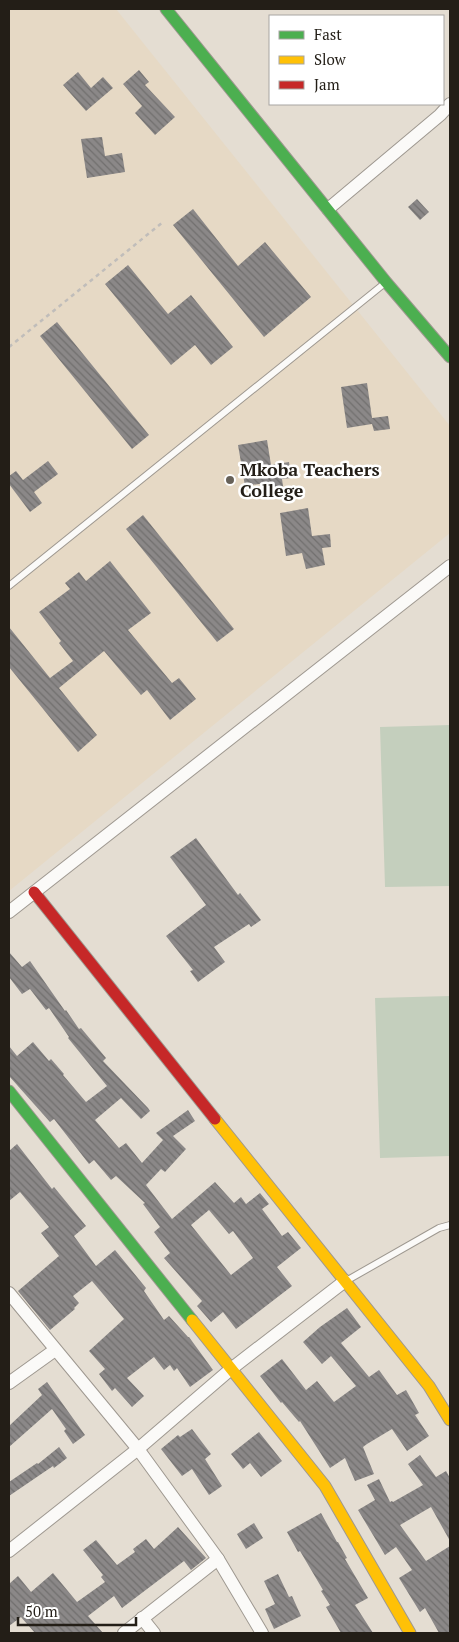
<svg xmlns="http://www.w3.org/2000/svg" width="459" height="1642" font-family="'PT Serif',serif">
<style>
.built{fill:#e6d9c5}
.pitch{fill:#c4cfbd}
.building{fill:url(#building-back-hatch);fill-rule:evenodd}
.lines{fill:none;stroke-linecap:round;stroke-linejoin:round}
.lane-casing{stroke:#9e9890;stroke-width:8}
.street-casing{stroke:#9e9890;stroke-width:14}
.fast-casing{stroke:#9e9890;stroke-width:13}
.slow-casing{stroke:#9e9890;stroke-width:13}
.jam-casing{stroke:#9e9890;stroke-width:13}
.path{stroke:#c0bdba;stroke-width:2.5;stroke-dasharray:4 4;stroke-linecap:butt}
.lane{stroke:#fbfaf8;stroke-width:6}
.street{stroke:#fbfaf8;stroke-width:12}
.fast{stroke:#4caf50;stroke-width:11}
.slow{stroke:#ffc107;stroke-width:11}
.jam{stroke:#c62828;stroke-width:11}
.poi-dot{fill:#676158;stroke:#fff;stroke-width:2}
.labels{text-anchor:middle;stroke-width:5;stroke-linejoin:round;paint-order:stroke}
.poi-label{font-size:18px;font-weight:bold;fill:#231e17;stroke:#fff;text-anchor:start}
</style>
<defs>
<pattern id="building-back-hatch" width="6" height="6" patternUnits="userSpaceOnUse" patternTransform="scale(1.25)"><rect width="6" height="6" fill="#8b8888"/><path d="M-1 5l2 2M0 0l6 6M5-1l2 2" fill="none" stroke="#716f6e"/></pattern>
</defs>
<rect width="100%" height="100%" fill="#e4ddd2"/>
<path class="built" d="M9 9H116L450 426V533L9 891Z"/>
<g class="pitch">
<path d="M450 725V886L385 887 380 727Z"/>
<path d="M450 996V1156L380 1158 375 998Z"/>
</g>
<g class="building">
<path d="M139 70 149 82 145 85 175 117 155 135 135 113 142 106 123 84Z"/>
<path d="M78 72 91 88 103 77 113 88 86 111 63 85Z"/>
<path d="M102 137 105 156 122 153 125 172 87 178 81 139Z"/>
<path d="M417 199 429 212 420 220 408 207Z"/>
<path d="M193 209 238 266 265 242 311 297 264 337 173 225Z"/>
<path d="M128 265 168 314 191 295 233 347 211 365 195 345 171 365 105 284Z"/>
<path d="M57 322 149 435 132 449 40 336Z"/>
<path d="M367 383 372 418 388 416 390 429 374 431 372 424 347 428 341 387Z"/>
<path d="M267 440 271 465 289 462 291 478 282 479 284 493 267 496 265 483 245 486 238 445Z"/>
<path d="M48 461 58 474 34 492 42 503 30 512 9 484V476L16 471 23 480Z"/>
<path d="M308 508 312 536 330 534 331 547 322 548 325 565 306 569 302 553 286 556 280 513Z"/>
<path d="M143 515 234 629 217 642 126 529Z"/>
<path d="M110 561 151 613 128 630 172 683 179 678 196 699 170 720 147 690 141 695 104 651 59 688 97 735 78 752 9 667V627L50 678 73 661 59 643 61 641 39 612 70 589 65 583 79 572 86 581Z"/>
<path d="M196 838 238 895 240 893 261 920 251 927 249 924 214 947 225 962 198 982 190 971 193 970 166 936 206 905 170 857Z"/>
<path d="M9 952 22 967 30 961 65 1011 66 1010 79 1029 81 1028 106 1058 103 1061 148 1108 150 1111 141 1119 121 1098 95 1120 119 1148 126 1143 142 1163 163 1140 156 1133 188 1110 195 1121 173 1136 186 1149 165 1172 161 1169 146 1185 172 1219 215 1182 234 1203 241 1197 246 1204 260 1193 269 1204 262 1209 282 1236 288 1232 301 1248 277 1267 292 1286 236 1329 223 1312 211 1322 197 1306 202 1301 164 1258 170 1253 154 1232 160 1227 143 1204 145 1203 116 1176 111 1180 94 1160 89 1164 54 1119 50 1122 9 1076V1046L17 1056 33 1042 49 1061 51 1059 64 1074 63 1075 86 1102 107 1086 68 1038 69 1037 49 1008 46 1010 30 989 22 994 9 977ZM209 1210 229 1234 233 1231 253 1258 231 1275 191 1225Z"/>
<path d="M17 1144 52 1189 54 1187 86 1226 74 1236 96 1266 115 1250 146 1288 144 1291 164 1320 169 1316 188 1337H189L213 1370 190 1387 177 1368 174 1371 170 1365 164 1370 154 1357 127 1378 144 1396 132 1407 115 1388 112 1391 99 1374 105 1369 89 1351 124 1319 92 1281 73 1296 79 1303 74 1308 75 1309 50 1330 18 1291 59 1256 41 1233 49 1227 20 1192 9 1201V1151Z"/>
<path d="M347 1308 361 1327 341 1343 369 1377 379 1370 397 1395 406 1390 419 1413 415 1415 429 1436 407 1451 392 1429 367 1444 363 1447 374 1474 355 1481 345 1458 330 1468 300 1421 299 1422 282 1402 281 1403 260 1376 282 1359 306 1390 317 1381 334 1402 356 1386 331 1356 322 1364 303 1342 320 1327Z"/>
<path d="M47 1382 85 1435 73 1444 64 1431 66 1429 52 1409 9 1447V1426L42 1395 38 1389Z"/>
<path d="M192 1429 211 1454 205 1459 222 1486 209 1495 192 1469 182 1476 161 1449 178 1435 180 1437Z"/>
<path d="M259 1432 282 1461 261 1477 250 1463 243 1469 231 1454Z"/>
<path d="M59 1447 67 1458 54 1468 53 1466 9 1496V1482L37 1463 38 1464Z"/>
<path d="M420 1455 436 1477 446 1471 450 1478V1541L431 1507 400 1525 426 1561 450 1546V1633H439L425 1608 420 1612 399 1578 412 1570 396 1547 385 1555 358 1510 375 1500 367 1485 379 1479 390 1502 392 1501 393 1502 423 1485 408 1464Z"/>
<path d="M321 1513 337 1542H338L347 1558 345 1559 368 1598 355 1605 373 1633H341L326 1607 330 1605 321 1591 323 1590 300 1551 298 1552 287 1532Z"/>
<path d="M254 1523 263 1538 246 1549 237 1534Z"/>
<path d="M178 1527 206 1558 191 1570 184 1561 122 1608 114 1596 88 1616 103 1633H35L21 1617 9 1626V1584L18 1576 31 1592 53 1573 77 1602 105 1582 101 1577 103 1575 83 1550 96 1540 117 1565 135 1552 133 1549 146 1539 154 1549Z"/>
<path d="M278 1574 289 1597 292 1596 301 1616 274 1629 265 1609 275 1604 264 1581Z"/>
</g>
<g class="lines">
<g class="lane-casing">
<g id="lane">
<path d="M9 586 385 283"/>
<path d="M346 1281 439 1228 450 1225"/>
</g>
</g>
<g class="street-casing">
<g id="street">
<path d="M328 209 440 115 450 104"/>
<path d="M9 912 450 566"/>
<path d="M9 1293 138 1449 218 1559 262 1633"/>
<path d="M9 1383 55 1350"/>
<path d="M9 1551 138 1449 231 1369 345 1281"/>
<path d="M142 1618 154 1633"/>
<path d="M124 1633 218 1559"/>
</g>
</g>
<g class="fast-casing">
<g id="fast">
<path d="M166 9 386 282 450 357"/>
<path d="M9 1091 192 1320"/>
</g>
</g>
<g class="slow-casing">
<g id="slow">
<path d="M215 1119 429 1386 450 1420"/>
<path d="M192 1320 325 1486 410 1633"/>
</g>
</g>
<g class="jam-casing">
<path id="jam" d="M34 892 215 1119"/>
</g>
<path class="path" d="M9 347 163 222"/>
<use href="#lane" class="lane"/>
<use href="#street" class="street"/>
<use href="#fast" class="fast"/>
<use href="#slow" class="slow"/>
<use href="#jam" class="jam"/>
</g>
<circle class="poi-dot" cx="230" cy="480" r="5"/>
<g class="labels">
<g class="poi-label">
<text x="240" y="476">Mkoba Teachers<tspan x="240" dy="21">College</tspan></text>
</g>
</g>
<rect width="459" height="1642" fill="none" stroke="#231e17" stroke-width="20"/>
<rect x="269" y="15" width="175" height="90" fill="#ffffff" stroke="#a7a5a2"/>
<rect x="279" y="31" width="25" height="8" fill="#4caf50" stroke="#a7a5a2"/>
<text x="314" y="40" font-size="15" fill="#231e17">Fast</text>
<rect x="279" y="56" width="25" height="8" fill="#ffc107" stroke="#a7a5a2"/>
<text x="314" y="65" font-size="15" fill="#231e17">Slow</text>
<rect x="279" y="81" width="25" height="8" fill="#c62828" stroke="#a7a5a2"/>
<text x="314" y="90" font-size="15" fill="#231e17">Jam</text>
<path d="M18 1617v8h118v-8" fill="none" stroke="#231e17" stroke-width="2.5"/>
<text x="25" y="1617" font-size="15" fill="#231e17" stroke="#ffffff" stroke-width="4" paint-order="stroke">50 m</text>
</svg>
